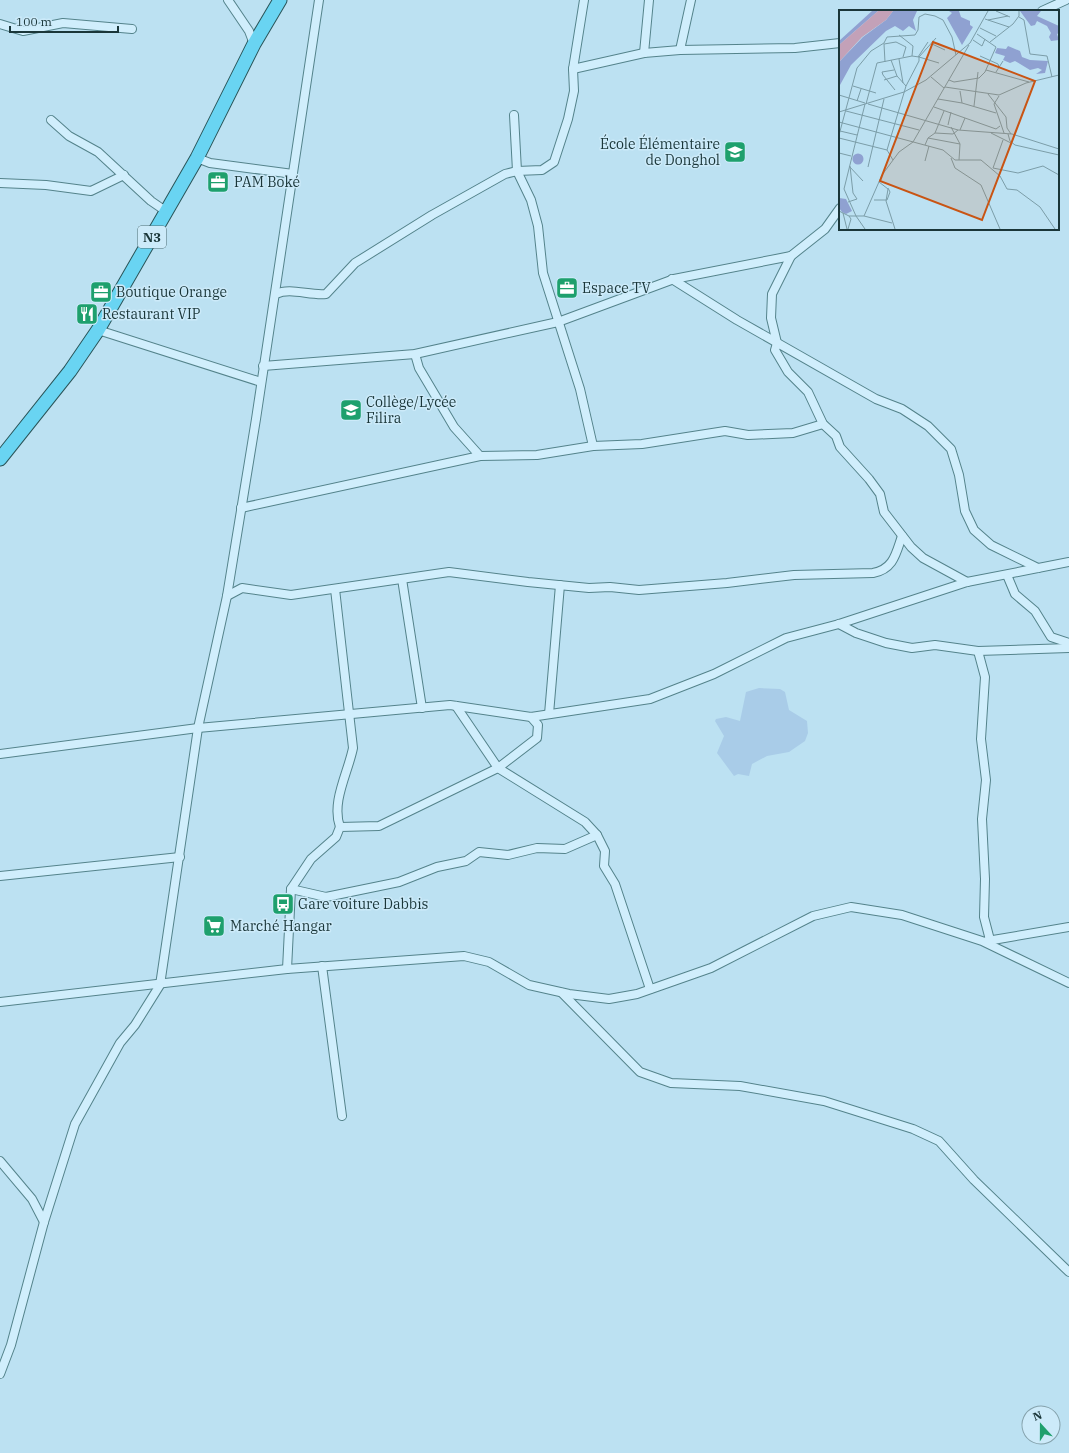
<svg xmlns="http://www.w3.org/2000/svg" width="1069" height="1453" font-family="'IBM Plex Serif',serif">
<style>
.farmland{fill:#a9cce8}
.lines{fill:none;stroke-linecap:round;stroke-linejoin:round}
.minor-casing{stroke:#54838b;stroke-width:10}
.trunk-casing{stroke:#295458;stroke-width:15}
.minor{stroke:#d0eefc;stroke-width:8}
.trunk{stroke:#69d4f2;stroke-width:13}
.labels{text-anchor:middle;stroke-width:3;stroke-linejoin:round;paint-order:stroke}
.shield{fill:#cceaf9;stroke:#4f6c73;stroke-width:1}
.shield-label{font-size:13px;font-weight:bold;fill:#1a3639}
.poi-label{font-size:14px;fill:#1a3639;stroke:#cceaf9;text-anchor:start}
.inset-road{fill:none;stroke:#7b9da8;stroke-width:1}
.view{fill:#c95413;fill-opacity:0.15;stroke:#c95413;stroke-width:2}
.inset-edge{fill:none;stroke:#1a3639;stroke-width:2}
</style>
<rect width="100%" height="100%" fill="#bce1f2"/>
<path class="farmland" d="M759 688 780 689 785 692 789 710 807 721 808 733 805 741 789 752 767 756 752 764 749 776 738 774 734 776 717 753 724 736 715 721 716 719 726 717 740 721 746 692Z"/>
<g class="lines">
<g class="minor-casing">
<g id="minor">
<path d="M228 0 249 31 254 44"/>
<path d="M1042 11 1066 0"/>
<path d="M0 24 23 31 63 23 132 29"/>
<path d="M680 50 691 0"/>
<path d="M644 53 649 0"/>
<path d="M573 69 644 53 680 50 795 48 840 43"/>
<path d="M514 115 517 171 531 200 538 226 543 273 580 389 593 446"/>
<path d="M51 120 69 136 98 152 151 201 167 212"/>
<path d="M197 158 210 163 293 174"/>
<path d="M0 183 46 185 91 191 124 175"/>
<path d="M791 256 772 294 771 318 777 343 775 350 788 372 808 392 823 424 836 436 840 447 869 479 880 494 884 512 911 547 923 558 967 582"/>
<path d="M672 279 737 320 876 399 902 409 928 426 951 449 959 475 965 511 974 530 991 545 1038 568"/>
<path d="M276 294C290 287 310 296 326 294L355 263 432 215 505 174 517 171 542 170 554 162 568 119 574 91 573 69 584 0"/>
<path d="M98 330 261 382"/>
<path d="M263 366 415 354 558 322 674 279 791 256 825 229 840 208"/>
<path d="M480 456 537 455 593 446 642 444 725 431 748 435 793 433 823 424"/>
<path d="M241 508 480 456 454 427 419 368 415 354"/>
<path d="M1007 575 1015 594 1035 611 1051 637 1069 643"/>
<path d="M402 579 422 708"/>
<path d="M335 589 353 748C348 773 331 802 340 827"/>
<path d="M227 596 242 588 291 595 449 572 528 582 589 588 610 587 639 590 727 583 794 575 873 573C894 569 896 553 902 536"/>
<path d="M839 624 856 633 886 643 912 648 935 645 978 651 1069 648"/>
<path d="M978 651 985 677 981 739 986 780 982 819 985 879 984 917 990 940"/>
<path d="M456 706 498 768 585 822 597 835 605 851 604 866 615 884 650 989"/>
<path d="M549 714 560 585"/>
<path d="M0 754 198 728 450 705 531 717 650 699 714 674 786 638 839 624 967 582 1069 562"/>
<path d="M0 876 180 857"/>
<path d="M291 889 326 897 399 882 437 867 466 861 479 852 508 855 537 848 565 849 597 835"/>
<path d="M987 941 1069 927"/>
<path d="M322 966 342 1116"/>
<path d="M287 969 291 889 311 859 336 837 340 827 379 826 498 768 537 738 538 725 531 717"/>
<path d="M562 993 640 1072 671 1083 740 1086 824 1101 913 1129 939 1141 974 1180 1069 1272"/>
<path d="M0 1002 287 969 464 956 489 962 529 985 569 994 609 999 637 994 711 968 813 916 851 907 902 915 982 941 1069 983"/>
<path d="M0 1161 32 1199 44 1222"/>
<path d="M0 1374 11 1345 44 1222 75 1124 120 1043 135 1025 160 985 198 728 227 596 256 419 319 0"/>
</g>
</g>
<g class="trunk-casing">
<path id="trunk" d="M0 459 70 371 98 330 197 158 254 44 280 0"/>
</g>
<use href="#minor" class="minor"/>
<use href="#trunk" class="trunk"/>
</g>
<defs>
<g id="school-square" transform="scale(1.15)"><rect x="-9" y="-9" width="18" height="18" rx="4" fill="#1ea06d" stroke="#cceaf9"/><path d="M0-5L7-2L0 1L-7-2ZM-4 1L0 2.5L4 1V4Q0 6-4 4Z" fill="#fff"/></g>
<g id="office-square" transform="scale(1.15)"><rect x="-9" y="-9" width="18" height="18" rx="4" fill="#1ea06d" stroke="#cceaf9"/><path d="M-6-3h4V-5.5h4V-3h4V5H-6ZM-1-4.5V-3h2v-1.5ZM-6 0V1H6V0Z" fill="#fff"/></g>
<g id="restaurant-square" transform="scale(1.15)"><rect x="-9" y="-9" width="18" height="18" rx="4" fill="#1ea06d" stroke="#cceaf9"/><path d="M-5-6h1v4h1v-4h1v4h1v-4h1v5L-1.5 .5V6h-2V.5L-5-1ZM5-6V6H3V1.5H1.5Q1.5-4 5-6Z" fill="#fff"/></g>
<g id="bus-square" transform="scale(1.15)"><rect x="-9" y="-9" width="18" height="18" rx="4" fill="#1ea06d" stroke="#cceaf9"/><path d="M-5-6H5V4H4V6H2V4H-2V6H-4V4H-5ZM-3.5-4V0h7V-4ZM-3.5 1.2v1.5H-2V1.2ZM2 1.2v1.5H3.5V1.2Z" fill="#fff"/></g>
<g id="supermarket-square" transform="scale(1.15)"><rect x="-9" y="-9" width="18" height="18" rx="4" fill="#1ea06d" stroke="#cceaf9"/><path d="M-6-5.5h2.5l.6 2H6L4.5 2H-2.5L-4.4-4H-6ZM-1.5 3.2a1.3 1.3 0 1 0 .1 0ZM3 3.2a1.3 1.3 0 1 0 .1 0Z" fill="#fff"/></g>
</defs>
<g fill-rule="evenodd">
<use href="#school-square" x="735" y="152"/>
<use href="#office-square" x="218" y="182"/>
<use href="#office-square" x="567" y="288"/>
<use href="#office-square" x="101" y="292"/>
<use href="#restaurant-square" x="87" y="314"/>
<use href="#school-square" x="351" y="410"/>
<use href="#bus-square" x="283" y="904"/>
<use href="#supermarket-square" x="214" y="926"/>
</g>
<g class="labels">
<rect class="shield" x="138" y="226" width="28" height="22" rx="3"/>
<g class="shield-label">
<text x="152" y="242">N3</text>
</g>
<g class="poi-label">
<text x="720" y="149" text-anchor="end">École Élémentaire<tspan x="720" dy="16">de Donghol</tspan></text>
<text x="234" y="187">PAM Boké</text>
<text x="582" y="293">Espace TV</text>
<text x="116" y="297">Boutique Orange</text>
<text x="102" y="319">Restaurant VIP</text>
<text x="366" y="407">Collège/Lycée<tspan x="366" dy="16">Filira</tspan></text>
<text x="298" y="909">Gare voiture Dabbis</text>
<text x="230" y="931">Marché Hangar</text>
</g>
</g>
<g transform="translate(839 10)">
<rect width="220" height="220" fill="#bce1f2"/>
<path d="M33 1H39L0 35V31ZM54 1H78L74 10 77 21 70 16 64 21 56 16 47 21 12 55 1 75 0 52 24 27 47 10ZM110 1H120L122 7 131 11V15L134 17 123 35 108 8 113 3ZM181 1H202L198 6 220 16V23L218 24 220 30 212 31 210 27 212 23 208 16 198 11 196 15 192 16ZM169 36 181 41 183 47 191 50 209 51 206 63 197 64 203 60 199 58 191 60 176 51 171 53 164 50 166 46 156 43 158 38 167 39ZM13.5 149a5.5 5.5 0 1 1 11 0a5.5 5.5 0 1 1-11 0ZM0 188 7 189 13 201 7 204 3 202 0 198Z" fill="#8fa1d1"/>
<path d="M39 1H54L47 10 23 27 0 52V35Z" fill="#c3a1b8"/>
<path class="inset-road" d="M157 1 171 7M180 7 185 10 191 44 208 46 213 67M146 9 170 17M149 10 169 6M141 18 157 26M60 25 74 36 73 46M134 30 143 36 146 29M151 32 174 14 180 6V1M45 34 57 32 67 37 64 47M45 34 46 52M93 34 106 40M141 46 159 54 160 57M79 47 89 32M80 47 97 28M80 47 100 53M60 49 64 73M52 50 58 66 67 76M55 60 43 62 44 65 56 80M147 60 190 72M157 62 164 51M92 67 105 78M45 70 58 66M110 70 115 72 140 68 146 62 157 37 138 24M14 76 37 83M106 77 160 85 187 73 220 65M149 84 167 107 168 118 172 124M0 85 26 93M160 86 155 94 165 123M99 89 123 93 121 81M18 91 22 79M123 93 157 103M26 94 5 179 17 206 26 219M27 94 38 53 73 46 80 47V51L67 76 48 140M29 94 119 120 173 124 220 139M135 96 139 62M95 97 157 119 161 116M7 101 80 120M0 102 65 82 87 70 131 33 149 1M0 112 104 140 116 150H142L161 166 168 179 178 180 201 197 216 219M109 115 112 102M112 117 121 134 120 150M121 120 126 108M1 121 18 125M96 123 105 101M152 123 172 133M169 124 171 131 176 135 220 145M0 125 18 58 32 41 45 33 48 27 76 25 79 20 80 7 86 4 96 6 104 10 113 27 117 45M0 128 48 140 54 150M89 128 121 134M86 135 89 128 96 123 114 124 119 120M0 143 12 146M112 148 116 158 142 175 161 219M86 151 90 136M10 156 24 171M29 157 45 89M154 158 179 163 204 156 220 165M154 158 164 130M40 172 49 179 47 191 56 219M35 190H48L51 182 49 178M9 192 18 189 14 183 11 156M0 201 10 206H25L43 165 60 142 74 132 130 35M4 203 8 219M25 206 53 213M9 219 12 209 10 206"/>
<path class="view" d="M94 32 196 71 143 210 41 171Z"/>
<rect width="220" height="220" class="inset-edge"/>
</g>
<g transform="translate(1041 1425) rotate(339)"><circle r="19" fill="#cceaf9" stroke="#85a2ac"/>
<path d="M0-3L7 15L0 10L-7 15Z" fill="#1ea06d"/>
<text y="-6" font-size="11" font-weight="bold" text-anchor="middle" fill="#1a3639">N</text>
</g>
<path d="M10 26v6h108v-6" fill="none" stroke="#1a3639" stroke-width="2"/>
<text x="16" y="26" font-size="12" fill="#1a3639" stroke="#cceaf9" stroke-width="3" paint-order="stroke">100 m</text>
</svg>
